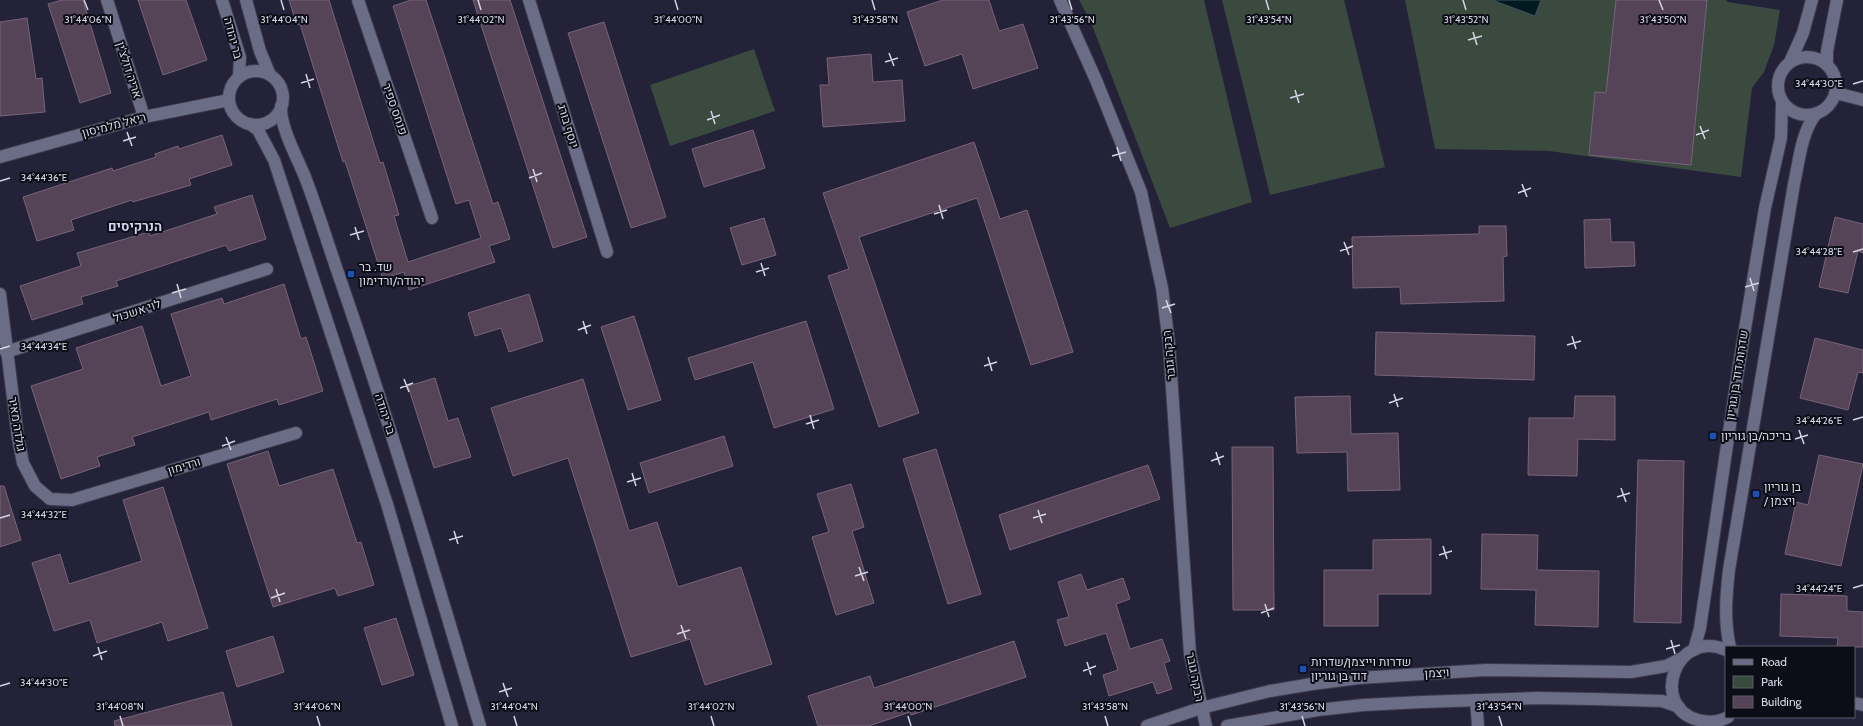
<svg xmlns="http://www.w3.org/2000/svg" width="1863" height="726" font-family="Cabin,Heebo,sans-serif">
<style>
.green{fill:#3a4a3f}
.water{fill:#011a20;stroke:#41525b}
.building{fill:#554358;stroke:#77647a}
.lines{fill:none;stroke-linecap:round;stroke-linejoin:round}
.minor-casing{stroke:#3d3b4e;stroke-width:14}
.minor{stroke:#6b6c86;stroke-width:12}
.ticks{fill:none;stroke:#d5d5e4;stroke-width:1.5}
.transit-dot{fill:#1a4fb4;stroke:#0d0d17;stroke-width:1.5}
.labels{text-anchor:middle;stroke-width:4;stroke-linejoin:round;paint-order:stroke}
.street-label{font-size:12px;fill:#d5d5e4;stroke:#0d0d17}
.poi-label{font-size:12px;fill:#d5d5e4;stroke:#0d0d17;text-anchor:start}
.neighbourhood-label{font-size:13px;font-weight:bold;fill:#d1d2f0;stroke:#0d0d17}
.ticks-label{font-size:10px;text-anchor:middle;fill:#d5d5e4;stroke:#0d0d17;stroke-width:4;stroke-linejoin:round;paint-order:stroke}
</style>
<rect width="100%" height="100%" fill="#232239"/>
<g class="green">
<path d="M1079 0H1204L1252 202 1170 228 1090 20Z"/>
<path d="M1222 0H1344L1385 167 1270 195Z"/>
<path d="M1405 0H1726L1728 2 1780 10 1774 45 1764 72 1752 88 1741 177 1549 151 1435 149Z"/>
<path d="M754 49 775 111 670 146 650 85Z"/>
</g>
<path class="water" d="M1492 0H1541L1535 16Z"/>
<g class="building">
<path d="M62 0H83L111 93 80 103 48 4Z"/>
<path d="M138 0H186L207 60 163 75Z"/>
<path d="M289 0H329L380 163 383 162 399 215 394 216 408 262 481 238 469 200 456 204 393 6 411 0H426L493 204 498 202 510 239 489 246 495 262 409 290 404 272 383 279 345 161 343 162 300 24 297 25Z"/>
<path d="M473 0H510L587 237 553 248Z"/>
<path d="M943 0H989L999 31 1023 24 1038 68 973 89 962 54 925 66 907 12Z"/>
<path d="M1616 0H1707L1691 165 1589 155 1595 92 1606 93Z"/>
<path d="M27 18 36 79 42 78 45 112 0 116V22Z"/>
<path d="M604 22 666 217 631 228 568 33Z"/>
<path d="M871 54 873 82 902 80 905 121 823 127 820 85H829L827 58Z"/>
<path d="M753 130 765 168 704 187 692 149Z"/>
<path d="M222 135 232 165 189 179 191 185 133 202 132 200 71 220 74 230 37 241 23 197 112 168 113 171 156 157 155 154 178 146 179 149Z"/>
<path d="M974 142 1000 219 1027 210 1073 352 1031 365 977 198 859 237 919 413 879 427 828 276 849 269 823 193Z"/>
<path d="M252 195 266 239 229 251 226 245 116 281 118 286 81 297 83 304 32 320 20 286 81 266 77 253 149 232 150 236 217 214 214 207Z"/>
<path d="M1835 217 1863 224V253L1858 251 1848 293 1819 287Z"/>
<path d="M764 218 776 255 742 265 730 228Z"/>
<path d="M1610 219 1611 242H1634L1635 266 1585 268 1584 220Z"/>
<path d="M1479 226H1506L1507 256 1503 257 1504 301 1401 304 1400 287 1353 288 1352 237 1479 234Z"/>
<path d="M284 284 301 339 306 337 323 391 279 405 277 399 211 420 209 412 132 437 135 445 97 457 100 466 61 479 31 386 83 369 76 348 142 326 161 386 191 376 171 314 222 298 224 304Z"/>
<path d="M529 294 543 341 509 352 501 328 475 336 468 313Z"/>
<path d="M634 316 661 400 628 410 601 327Z"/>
<path d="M806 321 834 409 774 428 753 362 695 380 688 358Z"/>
<path d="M1376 332 1535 336 1534 380 1375 375Z"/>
<path d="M1815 338 1863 350V373L1858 372 1848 410 1800 398Z"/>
<path d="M435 378 448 421 458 418 471 457 434 468 408 386Z"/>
<path d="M583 379 629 531 657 522 678 587 741 567 772 664 705 685 690 639 631 657 568 458 513 476 491 408Z"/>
<path d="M1350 396 1351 434 1398 433 1400 490 1348 491 1347 452 1297 453 1295 397Z"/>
<path d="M1575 396H1615V440L1578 439 1577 476 1528 475 1529 418H1574Z"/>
<path d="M724 436 733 466 649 493 640 463Z"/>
<path d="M1232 447H1273L1274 610H1233Z"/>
<path d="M936 449 981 594 948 604 903 459Z"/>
<path d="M268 451 279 486 333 469 357 543 361 542 374 585 338 596 335 588 273 607 227 464Z"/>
<path d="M1819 455 1863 464 1841 566 1785 554 1796 502 1808 505Z"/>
<path d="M1638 460 1684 461 1681 623 1634 622Z"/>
<path d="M1148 465 1160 499 1010 550 999 515Z"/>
<path d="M851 484 864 527 852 531 874 603 836 615 812 537 829 532 817 494Z"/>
<path d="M0 486H4L21 540 0 547Z"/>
<path d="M163 487 208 628 168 641 162 622 97 643 90 620 54 631 32 563 60 554 69 584 142 561 123 500Z"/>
<path d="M1482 534 1538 535 1537 570 1599 571 1598 627 1535 625 1536 590 1481 589Z"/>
<path d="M1431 539V594H1378V626H1324V570H1373V540Z"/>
<path d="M1081 574 1087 590 1123 578 1130 599 1116 604 1130 649 1162 639 1170 661 1164 663 1172 689 1157 694 1153 682 1109 696 1103 675 1118 670 1106 633 1065 646 1057 620 1069 617 1058 582Z"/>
<path d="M1781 594 1847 596V611L1863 612V647H1837L1838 638 1780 636Z"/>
<path d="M396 618 414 675 382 685 364 628Z"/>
<path d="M273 636 284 672 237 687 226 651Z"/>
<path d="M1014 641 1026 677 911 715 910 712 869 726H818L808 696 870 676 874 688Z"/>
<path d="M223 692 232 726H115L114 721Z"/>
</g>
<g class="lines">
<g class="minor-casing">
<g id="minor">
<path d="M107 0 144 117"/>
<path d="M222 0 240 57 239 76"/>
<path d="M246 0 260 51 270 75"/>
<path d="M358 0 432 218"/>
<path d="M529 0 607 252"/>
<path d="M1060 0 1096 80 1141 192 1162 288 1169 344 1190 654 1206 726"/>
<circle cx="1807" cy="86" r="29"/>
<path d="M1790 62 1803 33 1812 0"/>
<path d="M1827 65V51L1837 0"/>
<circle cx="256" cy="98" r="27"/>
<path d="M1836 93 1863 100"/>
<path d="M281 106C280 127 297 157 305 177 317 208 327 241 338 273 390 423 435 574 480 726"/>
<path d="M250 124 258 130 274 160 387 504 452 726"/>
<path d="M0 157 144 117 229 100"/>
<path d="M0 294 18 438 23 463 35 486 50 499 72 500 296 433"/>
<path d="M6 352 267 269"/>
<path d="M1730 647C1724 622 1726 596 1729 570L1794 184C1799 162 1801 134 1815 115"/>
<path d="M1694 650 1700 628 1738 371 1765 208 1781 138 1782 101"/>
<path d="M1726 650C1675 628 1649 707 1698 720 1709 723 1719 722 1728 717"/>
<path d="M1476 700 1478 726"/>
<path d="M1854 703 1863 705"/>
<path d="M1147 726 1201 708 1270 691 1312 684 1359 678 1486 670 1631 672 1666 666 1682 658"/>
<path d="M1227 726 1318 710 1363 705 1422 702 1537 698 1593 699 1662 701 1679 707"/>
</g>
</g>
<use href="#minor" class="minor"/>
</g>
<path class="ticks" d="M84 0 88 10M281 0 284 10M478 0 481 10M675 0 678 10M872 0 875 10M1069 0 1072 10M1266 0 1269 10M1463 0 1466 10M1659 0 1663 10M1473 32 1477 45M1468 40 1482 36M889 53 894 66M885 62 898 58M306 74 310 88M301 83 314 79M1853 84 1863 81M1295 90 1299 103M1290 98 1304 94M711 111 715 124M707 120 720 115M1700 126 1705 139M127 132 132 146M1696 135 1709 130M123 141 136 137M1117 147 1121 161M1112 156 1126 152M533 169 537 182M529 178 542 173M0 181 10 178M1522 184 1527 197M1518 193 1531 188M939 205 943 219M934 214 947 210M355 227 359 240M350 235 364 231M1344 242 1349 255M1340 251 1353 246M1853 252 1863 249M761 263 765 276M756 272 769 268M1750 278 1754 291M177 284 181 298M1745 287 1759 283M172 293 186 289M1166 300 1171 313M1162 308 1175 304M583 321 587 334M578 330 591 325M1572 336 1576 349M1567 345 1581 341M0 349 10 346M988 357 992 371M984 366 997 362M404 379 409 392M400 388 413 383M1394 394 1398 407M1389 403 1403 398M810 415 814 429M1853 420 1863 417M806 424 819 420M1799 430 1804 444M226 437 231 450M1795 439 1808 435M222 446 235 441M1216 452 1220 465M1211 461 1224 456M632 473 636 486M627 482 641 478M1621 488 1626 502M1617 497 1630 493M1038 510 1042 523M0 518 10 515M1033 518 1046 514M454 531 458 544M449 540 463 536M1443 546 1447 559M1439 555 1452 551M859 567 864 581M855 576 868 572M1853 588 1863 585M276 589 280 602M271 598 285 593M1265 604 1269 617M1261 613 1274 608M681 625 686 639M677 634 690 630M1671 640 1675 654M98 647 102 660M1666 649 1680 645M93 656 107 651M1087 662 1091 675M1083 671 1096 666M503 683 508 697M0 686 10 683M499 692 512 688M120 716 123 726M317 716 320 726M514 716 517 726M711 716 714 726M908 716 911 726M1105 716 1108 726M1302 716 1305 726M1499 716 1502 726"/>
<g class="transit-dot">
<rect x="347" y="270" width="8" height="8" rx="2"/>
<rect x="1709" y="432" width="8" height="8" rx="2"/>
<rect x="1752" y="490" width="8" height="8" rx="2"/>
<rect x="1299" y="665" width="8" height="8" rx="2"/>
</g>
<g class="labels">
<g class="street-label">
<text transform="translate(233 38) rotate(75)" y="4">בר יהודה</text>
<text transform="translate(129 70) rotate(72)" y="4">אריה דולצ'ין</text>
<text transform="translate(395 109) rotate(71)" y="4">פנחס ספיר</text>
<text transform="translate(114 125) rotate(-15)" y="4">ריאל מלמיסון</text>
<text transform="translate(568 126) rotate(73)" y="4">יוסף בורג</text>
<text transform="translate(137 311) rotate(-18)" y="4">לוי אשכול</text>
<text transform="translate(1169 355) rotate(-95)" y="4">רבקה גובר</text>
<text transform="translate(1737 375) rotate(-81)" y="4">שדרות דוד בן גוריון</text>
<text transform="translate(385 414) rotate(72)" y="4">בר יהודה</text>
<text transform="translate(17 424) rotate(81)" y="4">גולדה מאיר</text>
<text transform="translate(184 466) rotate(-17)" y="4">ורדימון</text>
<text transform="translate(1437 673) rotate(-3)" y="4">ויצמן</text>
<text transform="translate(1195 677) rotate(79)" y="4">רבקה גובר</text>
</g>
<g class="poi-label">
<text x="359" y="271">שד. בר<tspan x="359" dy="14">יהודה/ורדימון</tspan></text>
<text x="1721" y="440">בריכה/בן גוריון</text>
<text x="1764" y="491">בן גוריון<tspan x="1764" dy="14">/ ויצמן</tspan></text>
<text x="1311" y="666">שדרות וייצמן/שדרות<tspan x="1311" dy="14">דוד בן גוריון</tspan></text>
</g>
<g class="neighbourhood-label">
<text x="135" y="231">הנרקיסים</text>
</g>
</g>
<g class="ticks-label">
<text x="88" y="23">31°44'06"N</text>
<text x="284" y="23">31°44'04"N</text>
<text x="481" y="23">31°44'02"N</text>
<text x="678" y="23">31°44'00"N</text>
<text x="875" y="23">31°43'58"N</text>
<text x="1072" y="23">31°43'56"N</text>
<text x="1269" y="23">31°43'54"N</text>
<text x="1466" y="23">31°43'52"N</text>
<text x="1663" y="23">31°43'50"N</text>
<text x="1819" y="87">34°44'30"E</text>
<text x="44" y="181">34°44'36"E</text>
<text x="1819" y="255">34°44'28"E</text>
<text x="44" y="350">34°44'34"E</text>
<text x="1819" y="424">34°44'26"E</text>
<text x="44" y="518">34°44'32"E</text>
<text x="1819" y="592">34°44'24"E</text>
<text x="44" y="686">34°44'30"E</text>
<text x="120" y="710">31°44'08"N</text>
<text x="317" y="710">31°44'06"N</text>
<text x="514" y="710">31°44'04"N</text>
<text x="711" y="710">31°44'02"N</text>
<text x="908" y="710">31°44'00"N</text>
<text x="1105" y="710">31°43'58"N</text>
<text x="1302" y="710">31°43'56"N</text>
<text x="1499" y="710">31°43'54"N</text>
</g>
<rect x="1725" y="646" width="130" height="72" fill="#0d0d17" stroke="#5d5d69"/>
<rect x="1733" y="659" width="20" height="6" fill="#6b6c86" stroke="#5d5d69"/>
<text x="1761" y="666" font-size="12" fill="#d5d5e4">Road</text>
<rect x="1733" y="676" width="20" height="12" fill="#3a4a3f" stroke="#5d5d69"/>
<text x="1761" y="686" font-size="12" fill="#d5d5e4">Park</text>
<rect x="1733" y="696" width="20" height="12" fill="#554358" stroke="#5d5d69"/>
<text x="1761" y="706" font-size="12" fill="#d5d5e4">Building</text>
</svg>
